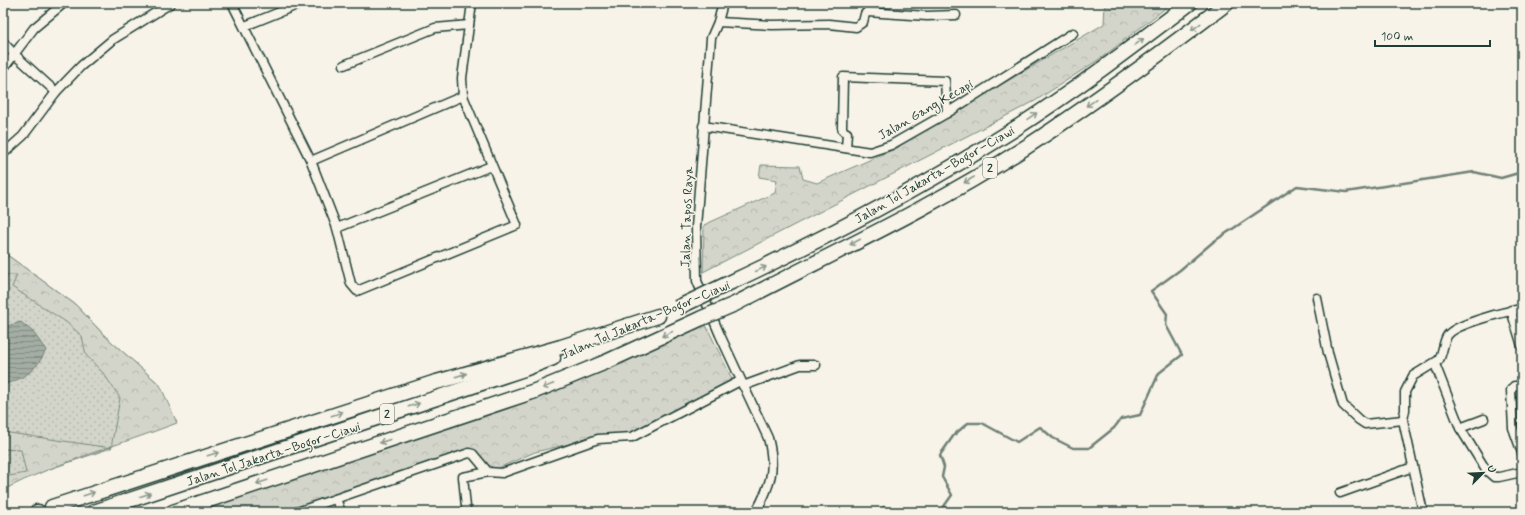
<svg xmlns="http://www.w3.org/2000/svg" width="1525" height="515" font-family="Mynerve,sans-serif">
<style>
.grass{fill:url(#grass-dots);stroke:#79897f}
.forest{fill:url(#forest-crowns);stroke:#79897f}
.water{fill:url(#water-rules);stroke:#6f8077}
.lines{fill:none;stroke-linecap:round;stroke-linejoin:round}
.stream{stroke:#6f8077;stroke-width:2.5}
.street-casing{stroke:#1f3d34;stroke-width:11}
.highway-casing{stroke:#1f3d34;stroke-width:17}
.street{stroke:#f7f3e8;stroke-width:8}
.highway{stroke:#f7f3e8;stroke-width:14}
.highway-bridge-casing{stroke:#1f3d34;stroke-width:17;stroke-linecap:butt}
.highway-bridge{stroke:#f7f3e8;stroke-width:14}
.oneway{stroke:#8b988e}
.labels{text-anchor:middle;stroke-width:3;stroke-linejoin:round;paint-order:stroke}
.shield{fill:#f7f3e8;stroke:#60746a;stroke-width:1}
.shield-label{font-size:12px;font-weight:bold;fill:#1f3d34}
.street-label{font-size:13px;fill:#1f3d34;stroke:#f7f3e8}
</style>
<defs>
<pattern id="grass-dots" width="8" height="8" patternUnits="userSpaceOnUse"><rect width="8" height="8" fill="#d3d5ca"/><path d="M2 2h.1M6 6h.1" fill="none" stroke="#b5b8ae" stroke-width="1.8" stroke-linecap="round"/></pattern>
<pattern id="forest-crowns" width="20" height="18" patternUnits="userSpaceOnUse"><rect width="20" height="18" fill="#d3d5ca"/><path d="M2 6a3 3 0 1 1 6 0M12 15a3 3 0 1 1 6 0" fill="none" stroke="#b5b8ae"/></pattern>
<pattern id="water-rules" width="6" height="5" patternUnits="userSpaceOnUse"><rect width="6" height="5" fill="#a4ada3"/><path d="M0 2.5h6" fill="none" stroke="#858e86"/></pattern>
</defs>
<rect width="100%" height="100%" fill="#f7f3e8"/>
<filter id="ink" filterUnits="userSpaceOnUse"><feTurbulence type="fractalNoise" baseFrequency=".025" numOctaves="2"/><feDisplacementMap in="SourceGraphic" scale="8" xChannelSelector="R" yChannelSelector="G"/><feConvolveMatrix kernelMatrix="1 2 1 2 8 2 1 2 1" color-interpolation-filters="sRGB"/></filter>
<g filter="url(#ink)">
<path class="grass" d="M3 252 76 305 104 335 160 385 111 448 3 485Z"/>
<g class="forest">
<path d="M1105 3H1172L1104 56 1035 101 703 272 704 225 775 193 777 180 759 177 761 165 800 166 803 179 817 183 899 147 902 143 1104 24Z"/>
<path d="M3 252 76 305 104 335 160 385 177 423C119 445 58 462 3 490V477L26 473 21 450 3 449V432L111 448 120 398 104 374 86 355 82 336 66 322 12 287 17 275H3Z"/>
<path d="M705 323 732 379V384L633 436H601L573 443 535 452 496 469 482 462 472 449 283 512H173L535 391Z"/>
</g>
<path class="water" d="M21 322 33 332 46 350C36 371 25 378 3 385V325L7 326Z"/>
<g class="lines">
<g class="stream">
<path d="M875 512 884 507 896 512"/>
<path d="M940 512 952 495 942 477 944 467 940 455 954 435 968 423H982L1017 442 1040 427 1053 438 1073 448H1089L1114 428 1121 419 1140 415 1159 373 1182 355 1166 325 1167 314 1151 291 1180 270 1213 242 1297 186 1346 192 1474 172 1501 178 1522 172"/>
</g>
<g class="street-casing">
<g id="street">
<path d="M232 3 311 161 337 228 351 284 357 291 517 225 463 96 462 78 472 3"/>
<path d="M723 3 718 22 711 38 696 227 697 281 720 335 768 438C776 468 771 485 756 512"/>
<path d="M718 22 772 25 829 24 856 27 863 22 865 14 867 12 927 16 956 15"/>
<path d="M245 26 302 3"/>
<path d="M3 42 14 54 56 92"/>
<path d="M344 65 435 28 469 25"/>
<path d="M3 69 34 28 64 3"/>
<path d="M703 126 870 152 891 145 947 113 1073 33"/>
<path d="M846 148 847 133 843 131 842 127 843 77 945 81 947 113"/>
<path d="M3 154 23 136 56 92 81 66 112 40 171 3"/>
<path d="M311 161 463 96"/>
<path d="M337 228 491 166"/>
<path d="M1317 298 1328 353 1343 405 1359 420 1365 424 1403 420"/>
<path d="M1511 310 1522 346"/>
<path d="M1435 364 1460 428 1486 470 1494 477H1499L1522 472"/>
<path d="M743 386 800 365H816"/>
<path d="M1522 386H1514L1511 390 1513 428 1522 453"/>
<path d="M1460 428 1484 419"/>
<path d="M1340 493 1413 467"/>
<path d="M336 499 341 512"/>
<path d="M466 507 463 477 488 472"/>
<path d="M297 512 469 453 473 454 488 472 502 473 598 439 632 437 740 381"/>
<path d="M1423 512 1403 420 1405 410V392L1413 376 1439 360C1443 352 1443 343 1447 336 1454 324 1507 311 1522 309"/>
</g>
</g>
<g class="highway-casing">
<g id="highway">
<path d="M725 285C824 239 921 188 1013 130 1074 91 1132 47 1190 3"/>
<path d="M735 304C831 254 931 208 1023 149 1093 104 1160 54 1227 3"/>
<path d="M52 507 433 383 561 347 658 316"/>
<path d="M37 512H38"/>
<path d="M94 512 524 369 553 358"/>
<path d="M173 512 535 391 606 362 702 318"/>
</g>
</g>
<use href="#street" class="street"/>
<use href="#highway" class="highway"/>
<g class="highway-bridge-casing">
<g id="highway-bridge">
<path d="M677 308 725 285"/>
<path d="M702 318 735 304"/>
</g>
</g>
<use href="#highway-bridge" class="highway-bridge"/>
</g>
<defs><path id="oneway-shaft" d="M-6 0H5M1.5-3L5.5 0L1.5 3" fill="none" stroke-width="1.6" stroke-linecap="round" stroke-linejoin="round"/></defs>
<g class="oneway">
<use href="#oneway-shaft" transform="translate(1196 27) rotate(143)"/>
<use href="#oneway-shaft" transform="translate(1139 42) rotate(-37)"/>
<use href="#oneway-shaft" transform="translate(1091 103) rotate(146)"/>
<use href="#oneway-shaft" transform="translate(1032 116) rotate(-34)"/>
<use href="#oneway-shaft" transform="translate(969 180) rotate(150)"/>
<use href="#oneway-shaft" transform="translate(855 242) rotate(153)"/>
<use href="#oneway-shaft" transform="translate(761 269) rotate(-25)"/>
<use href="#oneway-shaft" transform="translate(667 334) rotate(155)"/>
<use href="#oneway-shaft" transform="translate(461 375) rotate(-16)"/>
<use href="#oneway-shaft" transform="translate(548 386) rotate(158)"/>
<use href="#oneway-shaft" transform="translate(414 405) rotate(-18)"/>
<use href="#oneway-shaft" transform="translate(337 414) rotate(-18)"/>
<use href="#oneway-shaft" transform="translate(385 441) rotate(162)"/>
<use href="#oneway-shaft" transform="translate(213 454) rotate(-18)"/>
<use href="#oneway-shaft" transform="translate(262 482) rotate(162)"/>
<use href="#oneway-shaft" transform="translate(89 494) rotate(-18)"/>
<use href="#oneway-shaft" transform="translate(145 495) rotate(-18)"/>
</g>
</g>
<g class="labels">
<g class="shield">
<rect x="983" y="158" width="14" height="20" rx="3"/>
<rect x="380" y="404" width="14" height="20" rx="3"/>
</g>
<g class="shield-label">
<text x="990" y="172">2</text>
<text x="387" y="418">2</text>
</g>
<g class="street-label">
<text transform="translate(925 109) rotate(-30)" y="5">Jalan Gang Kecapi</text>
<text transform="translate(934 174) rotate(-30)" y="5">Jalan Tol Jakarta–Bogor–Ciawi</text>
<text transform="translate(686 217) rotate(-88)" y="5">Jalan Tapos Raya</text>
<text transform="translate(645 319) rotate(-23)" y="5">Jalan Tol Jakarta–Bogor–Ciawi</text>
<text transform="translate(273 453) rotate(-18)" y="5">Jalan Tol Jakarta–Bogor–Ciawi</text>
</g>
</g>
<rect width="1525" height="515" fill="none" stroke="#f7f3e8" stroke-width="16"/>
<rect x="8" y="8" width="1509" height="499" fill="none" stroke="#1f3d34" stroke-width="1.5" filter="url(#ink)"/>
<g transform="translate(1483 473) rotate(66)" stroke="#f7f3e8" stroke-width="3" paint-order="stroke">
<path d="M0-3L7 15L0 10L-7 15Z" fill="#1f3d34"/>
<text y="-6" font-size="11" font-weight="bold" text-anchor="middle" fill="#1f3d34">U</text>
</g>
<path d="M1375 40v6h115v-6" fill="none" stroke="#1f3d34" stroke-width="2"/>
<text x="1381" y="40" font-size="12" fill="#1f3d34" stroke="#f7f3e8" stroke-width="3" paint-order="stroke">100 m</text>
</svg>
